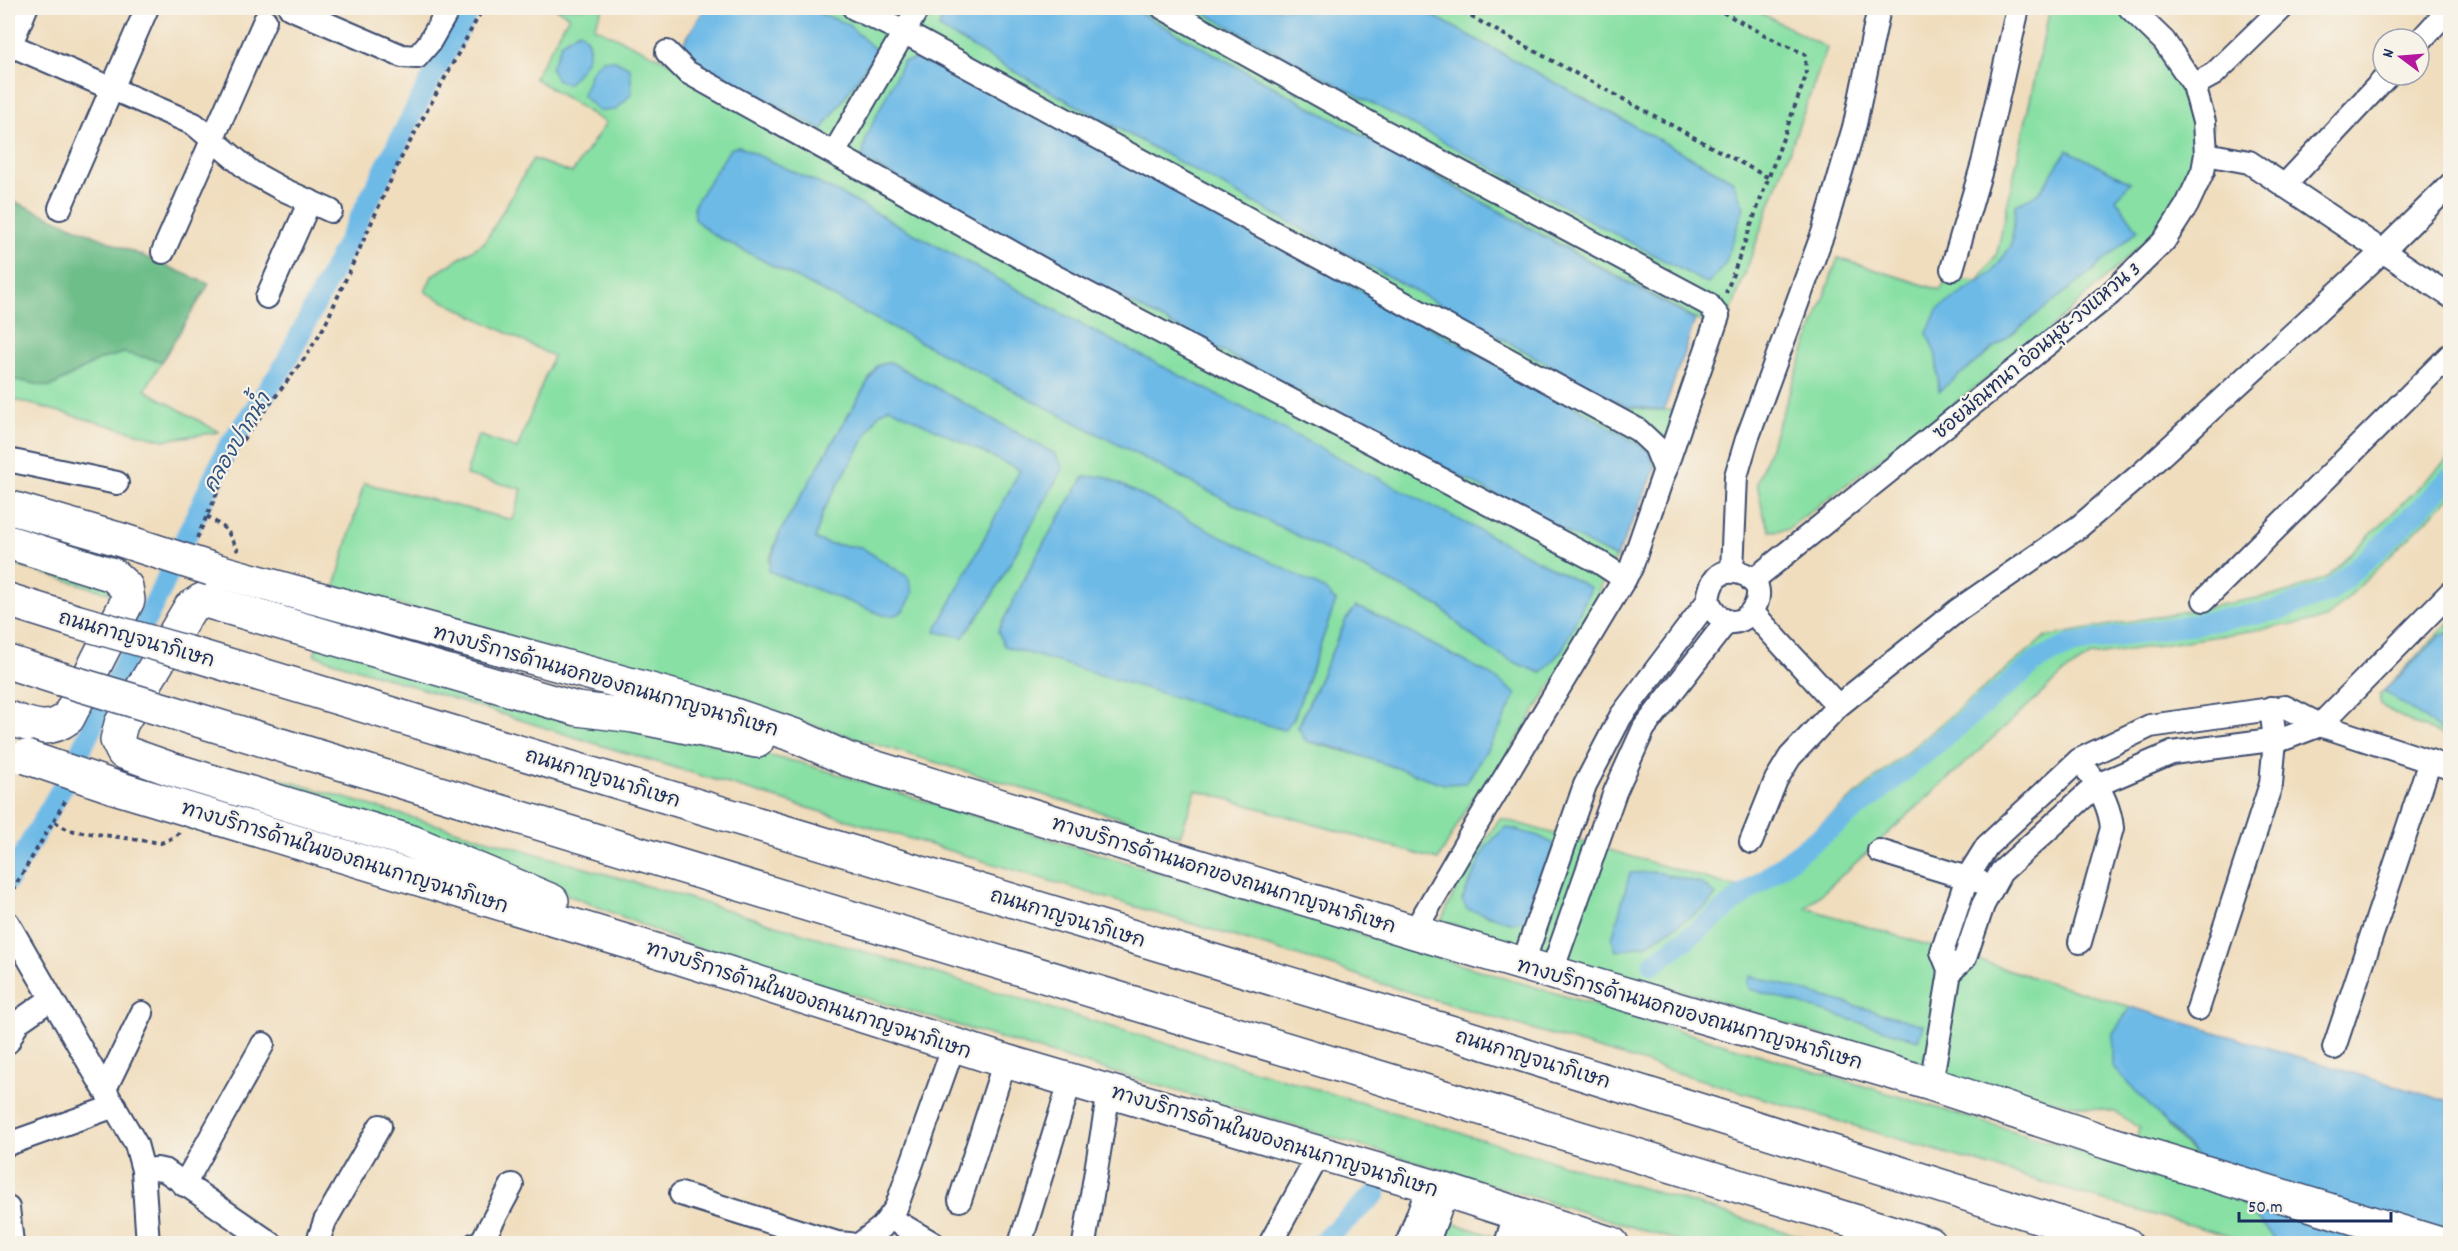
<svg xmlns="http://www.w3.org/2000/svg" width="2458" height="1251" font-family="Dekko,'Playpen Sans Thai',sans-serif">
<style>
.green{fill:#88e0a4;stroke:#528881;stroke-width:1.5;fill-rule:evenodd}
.forest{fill:#6ebe8a;stroke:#447674;stroke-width:1.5}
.water{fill:#6dbae7;stroke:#4474a2;stroke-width:1.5}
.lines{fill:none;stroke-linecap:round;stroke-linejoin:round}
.canal{stroke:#6dbae7;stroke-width:21}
.street-casing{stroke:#3b496c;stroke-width:26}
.secondary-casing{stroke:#3b496c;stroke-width:36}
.highway-casing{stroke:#3b496c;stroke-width:36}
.path{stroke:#3b496c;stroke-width:4;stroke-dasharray:4.5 4.5;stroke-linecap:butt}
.street{stroke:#fff;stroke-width:22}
.secondary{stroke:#fff;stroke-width:33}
.highway{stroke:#fff;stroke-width:33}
.secondary-bridge-casing{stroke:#3b496c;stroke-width:36;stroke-linecap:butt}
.highway-bridge-casing{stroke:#3b496c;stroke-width:36;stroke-linecap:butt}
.secondary-bridge{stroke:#fff;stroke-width:33}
.highway-bridge{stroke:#fff;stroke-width:33}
.labels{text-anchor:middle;stroke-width:4.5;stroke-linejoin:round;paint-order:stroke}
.street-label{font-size:20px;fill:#1b2f5e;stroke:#f7f3e8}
.water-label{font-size:21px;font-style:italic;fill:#305280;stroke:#f7f3e8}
</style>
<rect width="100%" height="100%" fill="#f7f3e8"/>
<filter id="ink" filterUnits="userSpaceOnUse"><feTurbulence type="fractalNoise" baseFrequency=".0167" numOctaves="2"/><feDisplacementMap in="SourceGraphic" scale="12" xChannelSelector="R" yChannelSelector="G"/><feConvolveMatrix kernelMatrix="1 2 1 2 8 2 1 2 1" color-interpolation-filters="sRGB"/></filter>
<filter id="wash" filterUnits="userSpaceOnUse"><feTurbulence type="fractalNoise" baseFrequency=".008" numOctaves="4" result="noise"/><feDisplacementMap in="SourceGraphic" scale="24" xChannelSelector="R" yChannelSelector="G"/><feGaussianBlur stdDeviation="1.35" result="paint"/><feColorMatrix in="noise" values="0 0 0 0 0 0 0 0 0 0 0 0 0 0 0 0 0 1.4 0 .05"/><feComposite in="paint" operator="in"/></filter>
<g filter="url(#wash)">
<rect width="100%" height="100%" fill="#f0ddbd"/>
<g class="green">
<path d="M555 8H603L594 27 671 63 678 52 847 24 807 8H946L940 28 1017 73 1625 406 1650 410H1679L1655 470 1535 514 1616 558 1598 591 1602 602 1496 774 1472 799 1438 860 1196 790 1180 836 812 725 335 586 364 483 513 520 522 489 466 475 478 435 517 449 553 356 425 292 432 276 485 242 533 159 572 173 606 123 534 78 569 16ZM738 146 837 192 1092 330 1542 673C1503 660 1469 638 1441 607L1200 487 714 235 730 149ZM890 362 1055 454 1063 468 988 603 963 637 935 632 1020 470 889 406 878 415 823 511 815 539 829 544 861 547 769 561 779 534 877 366ZM1084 477 1336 601 1294 718 1283 730 998 631 1039 551ZM1356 607 1515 694 1498 732 1466 783 1306 741 1298 727 1346 620Z"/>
<path d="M1131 8H1195L1732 180 1419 8H1752L1827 48 1727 323H1703Z"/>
<path d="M2050 8H2129L2213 126 2193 176 2155 232 2036 342 1786 530 1770 531 1763 513 1757 483 1838 258 1940 290 1948 279 1979 281 1997 253Z"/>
<path d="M124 353 162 361 145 390 219 432 163 440 8 398V378L50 387 101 359Z"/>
<path d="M2450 457V497L2326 619 2091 656 2064 673 1806 908 2131 1007 2123 1017 2168 1127 2273 1236 2275 1243H2255L2118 1205 1379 983 1335 967 603 746 314 655 319 641 629 726 798 762 1455 963 2130 1166 2139 1128 2115 1112 1985 1089 1714 1000 1626 977 1441 921 1466 868 1500 818 1739 888 1780 858 2045 637 2290 592 2327 577Z"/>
<path d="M8 549 103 578 113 594 8 563Z"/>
<path d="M2450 622V737L2416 725 2380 705V694Z"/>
<path d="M8 696 51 710 47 717 8 711Z"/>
<path d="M256 772 681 896 1823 1243H1686L688 945C546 881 398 835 250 786Z"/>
<path d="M1443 1220 1499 1238 1497 1243 1434 1244Z"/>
</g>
<path class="forest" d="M8 199 209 284 162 361 124 353 101 359 50 387 8 378Z"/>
<g class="water">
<path d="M705 8H807L847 24 877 51 822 130 678 52Z"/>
<path d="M946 8H1131L1695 320 1664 410 1625 406 1017 73 939 28Z"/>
<path d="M1195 8H1419L1732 180 1744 207 1725 264 1708 284Z"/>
<path d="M579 31C601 47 582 70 567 84L556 79 551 68 562 42Z"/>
<path d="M928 56 1585 412 1649 451 1655 470 1616 558 1176 327 862 159 866 137 903 62Z"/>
<path d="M602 60H615L630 68 632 93 616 110 599 111 582 95 592 70Z"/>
<path d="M738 146 837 192 1092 330 1591 588 1562 650 1542 673C1502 660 1469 638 1441 607L1200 487 714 235 695 220 694 205 730 149Z"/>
<path d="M2067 150 2131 182 2116 199 2138 230 2091 272 1939 391 1936 356 1927 333 1937 310 1992 273 2011 246 2016 205 2040 192Z"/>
<path d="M890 362 1055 454 1063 468 988 603 963 637 935 632 1020 470 889 407 878 415 823 511 815 539 829 544 861 547 908 577 913 593C906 609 902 618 883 615L768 571 779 534 877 366Z"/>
<path d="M1104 476 1324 589 1336 601 1294 718 1284 730 1004 646 998 631 1039 551 1084 477Z"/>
<path d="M1356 607 1372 613 1493 676 1516 694 1498 732 1466 783 1444 784 1341 749 1306 741 1298 728 1346 620Z"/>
<path d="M2450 632V736L2384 691 2440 636Z"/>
<path d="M1505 827 1538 836 1556 845 1528 921 1510 922 1467 909 1462 900 1486 847Z"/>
<path d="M1656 872 1700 883 1716 895 1706 907 1646 945 1616 951 1612 939 1630 873Z"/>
<path d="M1750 976 1762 979 1923 1025 1918 1040 1750 989 1747 984Z"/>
<path d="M2131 1007 2450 1102V1243H2275L2273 1236 2113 1067V1033Z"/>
</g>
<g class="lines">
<g class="canal">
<path d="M8 881 59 793 163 586 227 449 284 366 423 94 471 8"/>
<path d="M1653 964 1872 797 2039 659 2073 644 2278 610 2329 592 2388 540 2450 478"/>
<path d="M1320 1244 1376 1193"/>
</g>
</g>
</g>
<g filter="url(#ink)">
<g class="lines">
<g class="street-casing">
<g id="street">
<path d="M290 8 402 56 417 57 429 43 449 8"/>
<path d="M854 8 900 30 1638 430 1655 446 1665 471"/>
<path d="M1163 8 1382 130 1708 304 1718 316 1631 568 1475 827 1414 932"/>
<path d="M2419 42 2450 8"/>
<path d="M8 44 194 124 251 172 282 189 331 211"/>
<path d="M8 51 26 8"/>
<path d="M667 52 687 72 1058 278 1599 562 1625 579"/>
<path d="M2194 85 2214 74 2282 8"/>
<path d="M834 153 918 8"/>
<path d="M2206 154 2249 162 2450 296"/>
<path d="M2284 186 2388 75"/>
<path d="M60 208 147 8"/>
<path d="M163 252 265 20"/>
<path d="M1952 269 1983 163 2018 8"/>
<path d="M267 297 310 201"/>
<path d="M8 460 117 483"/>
<path d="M1732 571 1736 476 1747 439 1823 233 1855 124 1879 8"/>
<path d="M1752 581 2110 294 2164 241 2187 205 2203 171 2206 154 2204 122 2194 85 2164 41 2130 8"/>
<path d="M2204 600 2450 355"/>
<path d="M1753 613 1838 706"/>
<path d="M1751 842 1776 780 1790 757 1838 706 1958 610 2080 526 2142 473 2383 251 2450 185"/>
<path d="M1879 851 1980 882"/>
<path d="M8 923 136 1144 143 1170 148 1244"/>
<path d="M2080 942 2112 828C2110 807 2101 790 2089 773"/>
<path d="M1523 963 1585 785 1621 716 1708 601C1710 582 1718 567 1740 573 1785 584 1735 657 1708 601"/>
<path d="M1552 971 1615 792 1644 728 1727 621"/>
<path d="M1950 972 1965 958 1983 905 2001 872 2097 785 2172 753 2286 738 2320 725 2450 593"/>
<path d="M2198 1009 2271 784 2275 740 2271 708"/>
<path d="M8 1042 18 1022 51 999"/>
<path d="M2334 1048 2430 761"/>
<path d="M1931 1084 1950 972 1942 952 1967 878 1987 846 2079 760 2150 726 2285 707 2320 725 2450 768"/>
<path d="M105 1089 142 1013"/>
<path d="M8 1144 115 1106"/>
<path d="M143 1170 157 1169 166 1171 272 1244"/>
<path d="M184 1185 263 1044"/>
<path d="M681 1194 837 1243 850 1244"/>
<path d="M960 1200 1005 1061"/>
<path d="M8 1208 12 1243"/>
<path d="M890 1218 934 1244"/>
<path d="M317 1244 325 1221 380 1126"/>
<path d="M475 1244 482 1241 512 1185"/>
<path d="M860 1244 882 1227 896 1208 954 1045"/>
<path d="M1020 1244 1071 1079"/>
<path d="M1084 1244 1109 1091"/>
<path d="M1270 1244 1319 1154"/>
<path d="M1407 1244 1429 1185"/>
<path d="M1427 1244 1447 1191"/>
<path d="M1506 1244 1515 1214"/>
<path d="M1527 1244 1534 1219"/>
</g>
</g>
<g class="secondary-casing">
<g id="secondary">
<path d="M8 507 118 539"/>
<path d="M8 542 113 575 126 587 128 600 68 718C47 734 31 725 8 718"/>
<path d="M211 569 705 705 796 736 847 759 1414 932 1931 1084 2109 1143 2440 1244"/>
<path d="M114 787 665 953 1005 1061 1429 1185 1612 1244"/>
<path d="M552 901 412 842 171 769 123 752 117 740 121 724 190 608 202 600 577 709 634 716 757 741"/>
</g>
</g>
<g class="highway-casing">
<g id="highway">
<path d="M8 600 75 621"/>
<path d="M192 654 1450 1032 2126 1244"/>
<path d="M8 662 61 679"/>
<path d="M168 711 1930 1244"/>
</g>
</g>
<g class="path">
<path d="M1455 8 1769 178"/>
<path d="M1715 8 1778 42 1805 54 1806 76 1726 293"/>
<path d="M207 516 227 530 238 551"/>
<path d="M197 538 238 446 304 359 324 327 399 162 483 8"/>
<path d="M55 822 68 830 161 843 176 836 179 832"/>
<path d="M8 898 67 798"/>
</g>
<use href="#street" class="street"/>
<use href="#secondary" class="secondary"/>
<use href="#highway" class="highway"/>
<g class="secondary-bridge-casing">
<g id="secondary-bridge">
<path d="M118 539 211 569"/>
<path d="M26 757 114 787"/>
</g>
</g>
<g class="highway-bridge-casing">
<g id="highway-bridge">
<path d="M75 621 192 654"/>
<path d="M61 679 168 711"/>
</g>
</g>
<use href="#secondary-bridge" class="secondary-bridge"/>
<use href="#highway-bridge" class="highway-bridge"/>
</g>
</g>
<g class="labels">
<g class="street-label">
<text transform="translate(2036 350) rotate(-40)" y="7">ซอยมัณฑนา อ่อนนุช-วงแหวน 3</text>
<text transform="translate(137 638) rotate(16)" y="7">ถนนกาญจนาภิเษก</text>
<text transform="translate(606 680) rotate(16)" y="7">ทางบริการด้านนอกของถนนกาญจนาภิเษก</text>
<text transform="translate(603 777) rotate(17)" y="7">ถนนกาญจนาภิเษก</text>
<text transform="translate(345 856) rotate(17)" y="7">ทางบริการด้านในของถนนกาญจนาภิเษก</text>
<text transform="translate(1224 874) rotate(17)" y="7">ทางบริการด้านนอกของถนนกาญจนาภิเษก</text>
<text transform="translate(1068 917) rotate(17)" y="7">ถนนกาญจนาภิเษก</text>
<text transform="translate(809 999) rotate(18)" y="7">ทางบริการด้านในของถนนกาญจนาภิเษก</text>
<text transform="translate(1690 1013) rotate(16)" y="7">ทางบริการด้านนอกของถนนกาญจนาภิเษก</text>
<text transform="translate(1533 1058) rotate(17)" y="7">ถนนกาญจนาภิเษก</text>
<text transform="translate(1275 1140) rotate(17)" y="7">ทางบริการด้านในของถนนกาญจนาภิเษก</text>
</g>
<g class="water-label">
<text transform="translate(236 442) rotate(-59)" y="7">คลองปากน้ำ</text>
</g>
</g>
<rect width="2458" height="1251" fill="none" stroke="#f7f3e8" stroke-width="30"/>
<g transform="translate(2401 57) rotate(286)"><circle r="28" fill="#f7f3e8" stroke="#9fa5b1" stroke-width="1.5"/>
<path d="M0-4.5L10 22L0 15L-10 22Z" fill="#b5179e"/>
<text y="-9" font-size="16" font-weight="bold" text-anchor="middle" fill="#1b2f5e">N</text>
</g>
<path d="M2239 1212v9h152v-9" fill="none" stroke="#1b2f5e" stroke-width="3"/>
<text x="2248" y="1212" font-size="18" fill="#1b2f5e" stroke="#f7f3e8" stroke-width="4.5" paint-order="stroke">50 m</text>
</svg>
